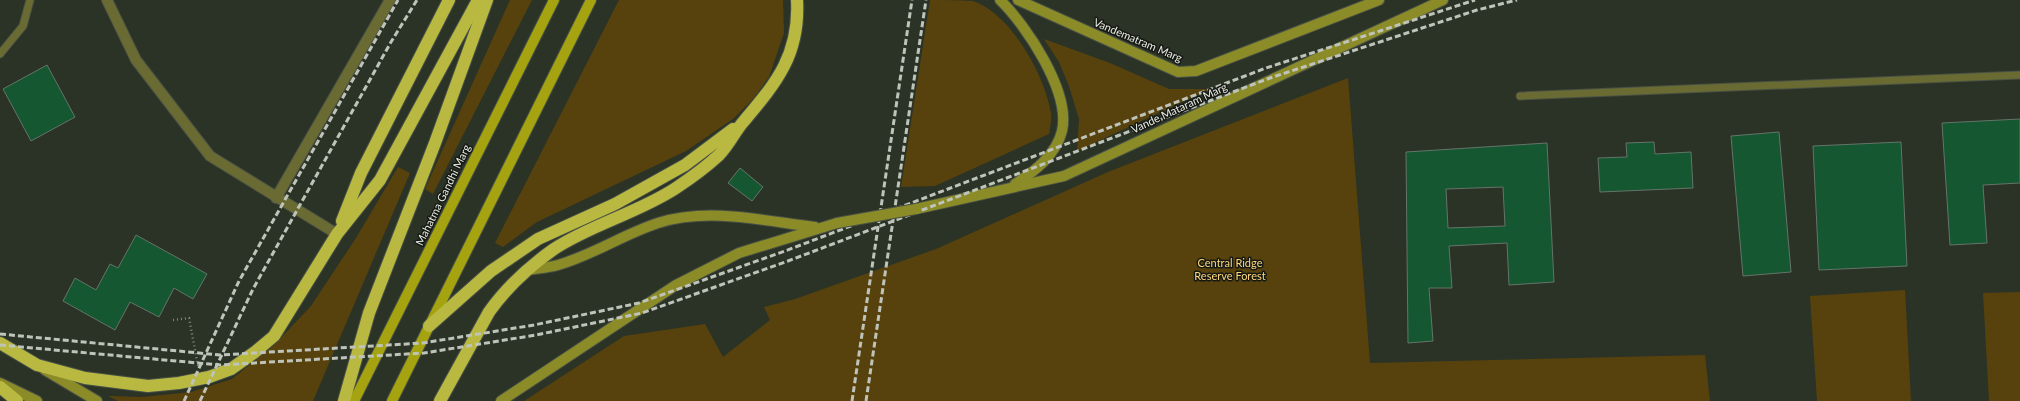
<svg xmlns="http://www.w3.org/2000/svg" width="2020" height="401" font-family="Lato,sans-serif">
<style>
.green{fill:#57420d}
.building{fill:#145731;stroke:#657469;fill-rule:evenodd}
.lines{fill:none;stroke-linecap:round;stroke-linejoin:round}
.lane-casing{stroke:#495145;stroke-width:9}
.street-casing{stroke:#495145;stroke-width:12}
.secondary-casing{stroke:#495145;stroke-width:12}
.primary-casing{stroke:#495145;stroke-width:12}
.highway-casing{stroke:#495145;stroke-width:14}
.path{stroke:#82897e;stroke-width:2.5;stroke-dasharray:1 3;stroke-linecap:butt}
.lane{stroke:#6a6b32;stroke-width:7}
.street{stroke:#6a6b32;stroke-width:10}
.secondary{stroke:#8b8b28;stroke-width:10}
.primary{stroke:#a5a30f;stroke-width:10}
.highway{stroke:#b9b942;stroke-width:12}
.rail{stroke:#bfc4ba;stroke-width:3;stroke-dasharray:6 3;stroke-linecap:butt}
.secondary-bridge-casing{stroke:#495145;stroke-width:12;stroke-linecap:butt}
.secondary-bridge{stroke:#8b8b28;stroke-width:10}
.labels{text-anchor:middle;stroke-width:3;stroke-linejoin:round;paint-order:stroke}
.street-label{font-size:11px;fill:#e9eee5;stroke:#161913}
.park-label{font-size:11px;fill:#fdd77f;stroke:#161913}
</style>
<rect width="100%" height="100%" fill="#2b3326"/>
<g class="green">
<path d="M510 0H532L433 194 425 189Z"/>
<path d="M619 0H783L784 33 769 77 754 98 733 119 686 151 537 222 503 247 495 243Z"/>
<path d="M930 0C943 0 961 0 973 1 1011 14 1044 74 1051 113 1052 119 1050 127 1049 134L935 186 901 187Z"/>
<path d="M1044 39 1110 63 1169 89H1210L1077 151 1079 119 1069 86 1059 62Z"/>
<path d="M1348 78 1370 363 1705 355 1710 401H524L624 336 705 324 723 357 770 320 764 307 795 299 936 249 1108 172Z"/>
<path d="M398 167 410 173 313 401H118L108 396 142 397 191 392 232 379 274 345 311 306 356 238Z"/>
<path d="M1905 290 1911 401H1817L1810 296Z"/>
<path d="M2020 292V401H1989L1983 293Z"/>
</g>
<g class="building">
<path d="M47 65 75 117 31 141 3 89Z"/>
<path d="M2020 119V183L1983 185 1987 243 1950 245 1942 123Z"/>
<path d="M1779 132 1791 272 1743 276 1731 136Z"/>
<path d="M1654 142 1655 154 1691 152 1693 188 1600 192 1598 158 1627 157 1626 143Z"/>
<path d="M1901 142 1907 266 1819 270 1813 146Z"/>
<path d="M1547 143 1554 282 1509 285 1507 243 1449 246 1452 288H1429L1433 341 1408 343 1406 152ZM1503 187 1505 226 1448 228 1446 189Z"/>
<path d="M740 168 763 187 752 201 728 183Z"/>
<path d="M136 235 207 274 193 299 174 288 159 317 130 302 115 330 63 301 75 278 96 290 110 264 118 268Z"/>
</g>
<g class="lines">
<g class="lane-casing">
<g id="lane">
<path d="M0 54 23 26 30 0"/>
<path d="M1520 96 2020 75"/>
</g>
</g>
<g class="street-casing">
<g id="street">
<path d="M107 0 136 60 210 156 337 234"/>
<path d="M276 198 390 0"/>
</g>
</g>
<g class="secondary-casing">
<g id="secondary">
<path d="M1000 0C1026 25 1071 92 1062 131 1056 155 1035 171 1015 184"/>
<path d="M1018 0 1178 72 1196 71 1379 0"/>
<path d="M916 209 1064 176 1443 0"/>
<path d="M528 270C538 268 548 268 558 265 593 255 624 234 658 223 709 207 764 221 815 227"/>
<path d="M45 370 97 401"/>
<path d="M0 383 37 401"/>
<path d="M501 401 676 285 739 253 837 223"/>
</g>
</g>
<g class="primary-casing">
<g id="primary">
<path d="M354 401 554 0"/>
<path d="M392 401 591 0"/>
</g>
</g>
<g class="highway-casing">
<g id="highway">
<path d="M342 221 361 173 449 0"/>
<path d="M429 326 491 271 538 239 615 204 685 165 733 129"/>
<path d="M0 343 37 365 85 378 148 386 179 383 209 377 231 369 255 352 274 336 337 234 380 180 478 0"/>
<path d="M0 387 17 401"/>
<path d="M344 401 369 313 435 143 487 0"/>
<path d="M440 401 489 312C506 288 530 266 554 249 592 224 638 213 676 188 691 178 706 167 719 155 729 145 735 131 744 121 777 82 800 54 797 0"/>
</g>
</g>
<path class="path" d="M173 320 189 318 198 366"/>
<use href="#lane" class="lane"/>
<use href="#street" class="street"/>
<use href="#secondary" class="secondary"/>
<use href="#primary" class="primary"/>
<use href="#highway" class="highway"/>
<g class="rail">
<path d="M0 334 220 355 423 343 534 325 639 303 785 251 1266 68 1475 0"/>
<path d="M0 345 220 365 424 353 536 335 642 313 788 261 1270 78 1477 10 1517 0"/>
<path d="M184 401 239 281 398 0"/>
<path d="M200 401 253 289 391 42 417 0"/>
<path d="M852 401 912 0"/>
<path d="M866 401 926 0"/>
</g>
<g class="secondary-bridge-casing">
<path id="secondary-bridge" d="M837 223 916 209"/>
</g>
<use href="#secondary-bridge" class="secondary-bridge"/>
</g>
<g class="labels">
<g class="street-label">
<text transform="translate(1138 40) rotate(23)" y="4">Vandematram Marg</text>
<text transform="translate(1179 108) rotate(-25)" y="4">Vande Mataram Marg</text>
<text transform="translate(443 195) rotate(-64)" y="4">Mahatma Gandhi Marg</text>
</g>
<g class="park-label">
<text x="1230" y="267">Central Ridge<tspan x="1230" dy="13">Reserve Forest</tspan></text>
</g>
</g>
</svg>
